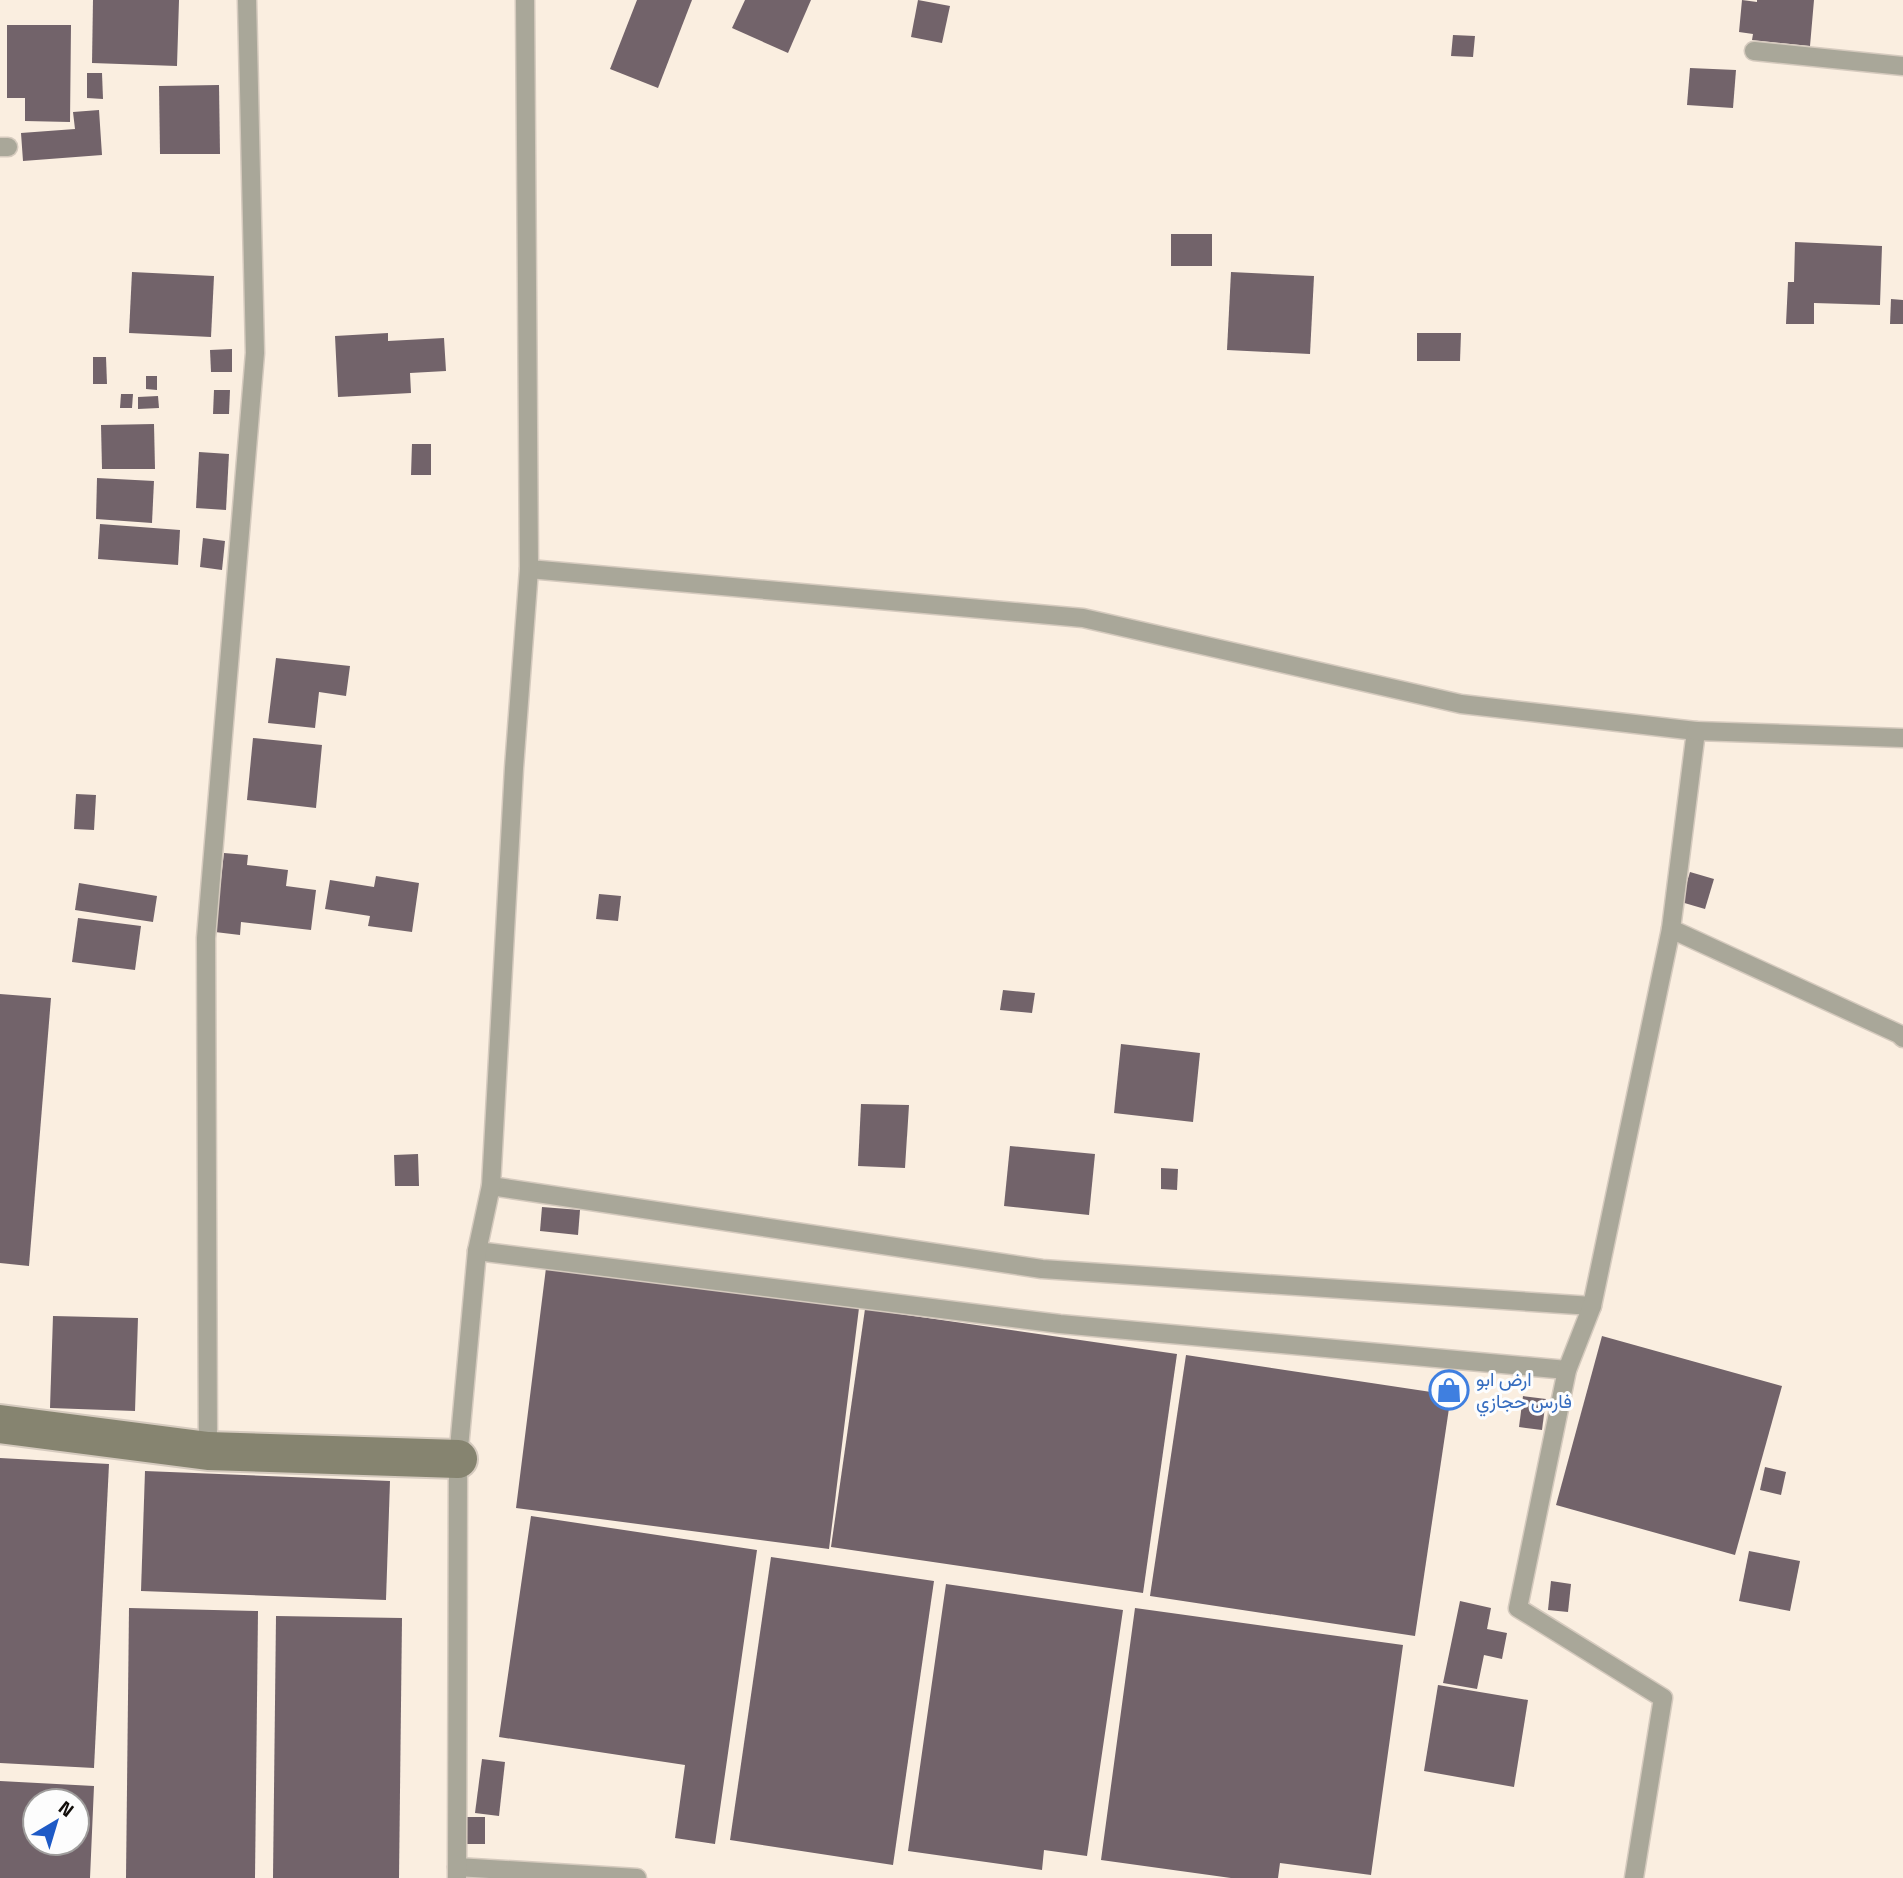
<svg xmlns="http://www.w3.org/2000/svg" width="1903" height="1878" font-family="'Titillium Web',Vazirmatn,sans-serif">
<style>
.building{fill:#72636a;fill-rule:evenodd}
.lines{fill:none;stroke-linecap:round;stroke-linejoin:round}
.lane-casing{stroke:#d5cabe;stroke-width:21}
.secondary-casing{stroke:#d5cabe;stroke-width:42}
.lane{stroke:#a9a799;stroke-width:18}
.secondary{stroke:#868470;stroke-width:38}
.labels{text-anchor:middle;stroke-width:6;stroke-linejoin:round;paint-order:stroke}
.shop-label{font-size:19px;fill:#366cbe;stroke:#fdfdfd;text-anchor:start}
</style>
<rect width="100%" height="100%" fill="#faeee0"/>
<g class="building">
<path d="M93 0H179L177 66 92 63Z"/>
<path d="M637 0H692L658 88 610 69Z"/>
<path d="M745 0H811L788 53 732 28Z"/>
<path d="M918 0 950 6 942 43 911 37Z"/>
<path d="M1742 0 1757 2V0H1814L1810 46 1752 40 1753 34 1739 32Z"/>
<path d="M7 25H71L70 122 25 121V98H7Z"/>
<path d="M1453 35 1475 36 1473 57 1451 56Z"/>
<path d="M1690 68 1736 70 1733 108 1687 105Z"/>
<path d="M87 73H102L103 99 87 98Z"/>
<path d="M219 85 220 154H160L159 86Z"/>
<path d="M99 110 102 155 23 161 21 133 75 129 73 112Z"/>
<rect x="1171" y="234" width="41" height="32"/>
<path d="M1795 242 1882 246 1880 305 1814 303V324H1786L1788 282H1794Z"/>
<path d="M132 272 214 276 211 337 129 333Z"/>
<path d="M1231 272 1314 276 1310 354 1227 350Z"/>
<path d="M1891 299 1903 300V324H1890Z"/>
<path d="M388 333V341L444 338 446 371 410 373 411 393 338 397 335 336Z"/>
<path d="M1417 333H1461L1460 361H1417Z"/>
<path d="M232 349V372H211L210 350Z"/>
<path d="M93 357H106L107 384H93Z"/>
<path d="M146 376H157V390L146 389Z"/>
<path d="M214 390H230L229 414H213Z"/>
<path d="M121 394H133L132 408H120Z"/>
<path d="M158 396 159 408 138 409V397Z"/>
<path d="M154 424 155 469H102L101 425Z"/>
<path d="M412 444H431V475H411Z"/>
<path d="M199 452 229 454 226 510 196 508Z"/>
<path d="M97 478 154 481 152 523 96 519Z"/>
<path d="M100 524 180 530 178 565 98 559Z"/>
<path d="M203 538 225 541 222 570 200 567Z"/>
<path d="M276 658 350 666 346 696 319 692 315 728 268 723Z"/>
<path d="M253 738 322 745 316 808 247 800Z"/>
<path d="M76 794 96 795 94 830 74 829Z"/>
<path d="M224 853 248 855 247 865 288 870 286 886 316 890 311 930 241 922 240 935 215 932Z"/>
<path d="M1690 872 1714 879 1705 909 1681 902Z"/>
<path d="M376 876 419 883 412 932 368 926 370 916 325 909 330 880 374 887Z"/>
<path d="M79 883 157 896 153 922 75 910Z"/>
<path d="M599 894 621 896 618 921 596 919Z"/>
<path d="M78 918 141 926 135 970 72 962Z"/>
<path d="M1003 990 1035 993 1032 1013 1000 1010Z"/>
<path d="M0 994 51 998 29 1266 0 1263Z"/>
<path d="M1121 1044 1200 1053 1193 1122 1114 1113Z"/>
<path d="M861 1104 909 1105 905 1168 858 1166Z"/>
<path d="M1010 1146 1095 1154 1089 1215 1004 1206Z"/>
<path d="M418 1154 419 1186H395L394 1155Z"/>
<path d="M1161 1168 1178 1169 1177 1190 1161 1189Z"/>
<path d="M542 1207 580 1210 578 1235 540 1231Z"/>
<path d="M546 1268 859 1308 829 1549 516 1508Z"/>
<path d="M865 1309 1177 1354 1143 1593 831 1547Z"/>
<path d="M53 1316 138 1318 135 1411 50 1408Z"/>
<path d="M1602 1336 1782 1386 1735 1555 1556 1505Z"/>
<path d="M1186 1355 1451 1395 1415 1636 1150 1596Z"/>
<path d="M1523 1396 1546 1399 1542 1430 1519 1427Z"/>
<path d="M0 1458 109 1464 94 1768 0 1763Z"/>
<path d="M1765 1467 1786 1472 1781 1495 1760 1490Z"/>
<path d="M145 1471 390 1481 386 1600 141 1591Z"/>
<path d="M531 1516 757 1550 715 1844 675 1838 685 1765 499 1737Z"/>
<path d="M1749 1551 1800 1561 1790 1611 1739 1601Z"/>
<path d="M771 1557 934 1581 893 1865 730 1840Z"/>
<path d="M1551 1581 1571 1584 1568 1612 1548 1610Z"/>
<path d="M946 1584 1123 1610 1087 1856 1044 1850 1042 1870 908 1851Z"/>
<path d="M1460 1601 1491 1608 1487 1629 1507 1633 1502 1659 1484 1655 1477 1689 1443 1683Z"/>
<path d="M129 1608 258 1611 255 1878H126Z"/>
<path d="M1135 1608 1403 1645 1371 1875 1280 1863 1278 1878H1231L1101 1860Z"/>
<path d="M276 1616 402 1618 399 1878H273Z"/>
<path d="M1438 1685 1528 1700 1514 1787 1424 1771Z"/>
<path d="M482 1759 505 1762 499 1816 475 1813Z"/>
<path d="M0 1781 94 1786 90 1878H0ZM35 1801H77V1843H35Z"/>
<rect x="465" y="1817" width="20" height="27"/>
</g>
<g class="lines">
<g class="lane-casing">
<g id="lane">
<path d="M1754 51 1903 66"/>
<path d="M0 147H8"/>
<path d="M529 569 1083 618 1461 704 1696 731 1671 929"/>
<path d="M1696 731 1903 738"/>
<path d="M491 1186 1042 1269 1592 1306"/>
<path d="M477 1251 1060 1324 1567 1370"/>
<path d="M208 1451 206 938 255 353 247 0"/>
<path d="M457 1867 637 1878"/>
<path d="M457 1878 458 1459 477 1251 491 1186 514 768 529 569 525 0"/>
<path d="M1634 1878 1663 1698 1518 1608 1567 1370 1592 1306 1671 929 1899 1034 1903 1038"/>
</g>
</g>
<g class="secondary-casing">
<path id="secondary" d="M0 1424 208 1451 458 1459"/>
</g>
<use href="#lane" class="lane"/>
<use href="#secondary" class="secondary"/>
</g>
<defs>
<g id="shop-ring" transform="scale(2.0125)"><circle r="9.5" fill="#fdfdfd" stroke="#3f7fe0" stroke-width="1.5"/><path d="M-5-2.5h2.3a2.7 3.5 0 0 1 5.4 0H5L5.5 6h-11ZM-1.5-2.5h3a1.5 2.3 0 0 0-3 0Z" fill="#3f7fe0"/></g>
</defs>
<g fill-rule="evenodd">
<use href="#shop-ring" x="1449" y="1390"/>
</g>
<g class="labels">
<g class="shop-label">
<text x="1476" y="1386">ارض ابو<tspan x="1476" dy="22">فارس حجازي</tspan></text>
</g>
</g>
<g transform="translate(56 1822) rotate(38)"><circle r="33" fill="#fdfdfd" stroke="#9f9d9c" stroke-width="2"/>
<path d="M0-5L12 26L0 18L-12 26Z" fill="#1e5ac6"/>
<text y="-10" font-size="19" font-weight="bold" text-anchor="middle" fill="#120e0a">N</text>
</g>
</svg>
